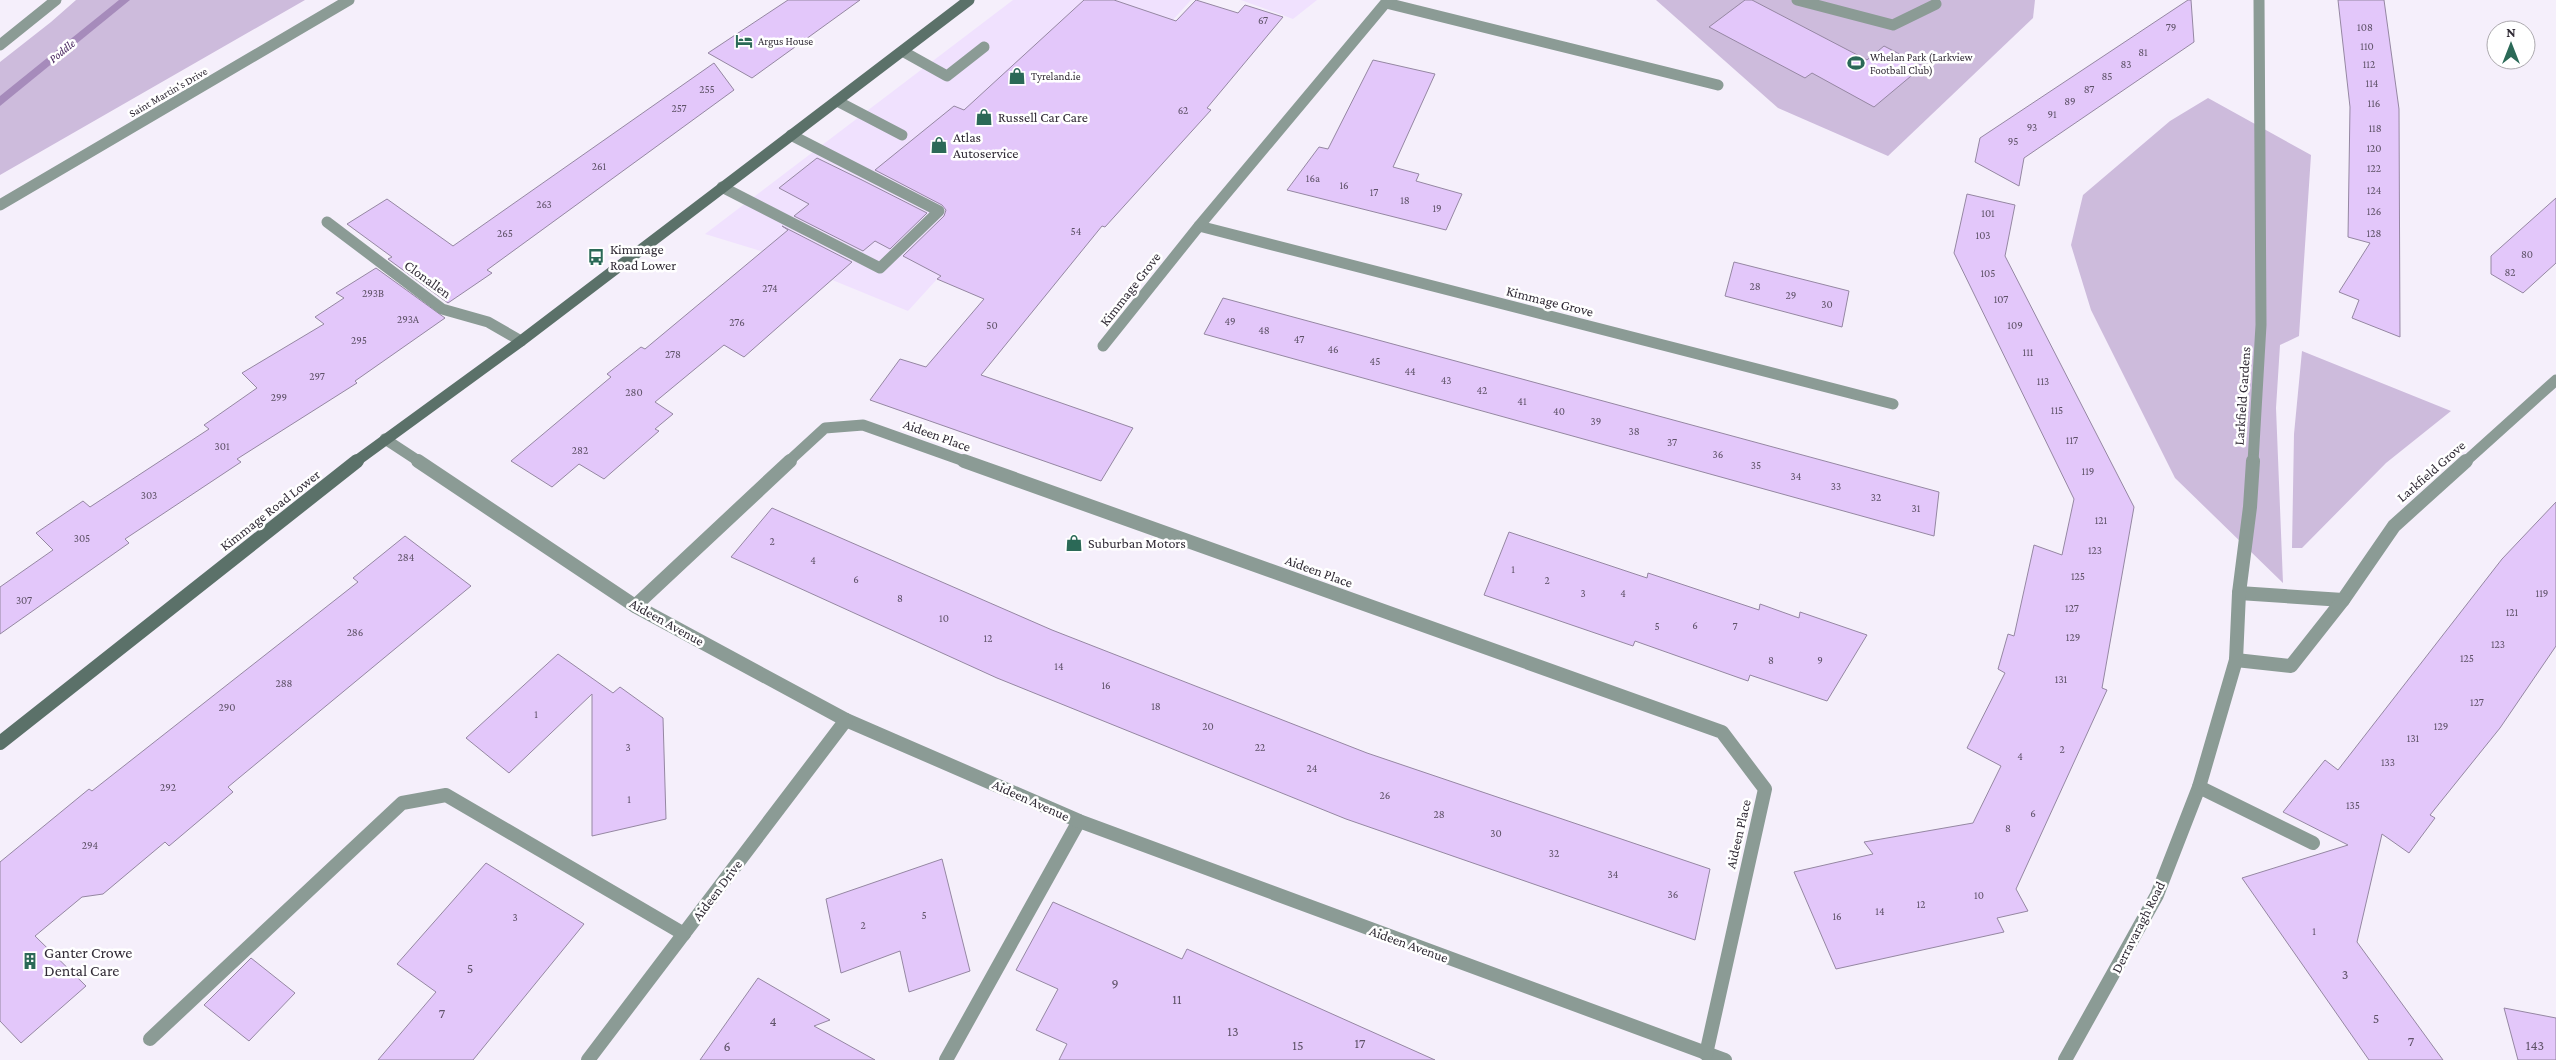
<svg xmlns="http://www.w3.org/2000/svg" width="2556" height="1060" font-family="'Crimson Pro',serif">
<style>
.built{fill:#f0e1fe}
.green{fill:#cdbbdc}
.lines{fill:none;stroke-linecap:round;stroke-linejoin:round}
.stream{fill:#a68bbb;fill-rule:evenodd}
.building{fill:#e3c7fa;stroke:#9587a2}
.service-far1{stroke:#8b9b95;stroke-width:11}
.service{stroke:#8b9b95;stroke-width:14}
.minor-far1{stroke:#8b9b95;stroke-width:11}
.minor{stroke:#8b9b95;stroke-width:14}
.secondary-far1{stroke:#5b7169;stroke-width:11}
.secondary{stroke:#5b7169;stroke-width:14}
.labels{text-anchor:middle;stroke-width:5;stroke-linejoin:round;paint-order:stroke}
.number-label{font-size:11px;fill:#5e5267}
.far-poi-label{font-size:11px;fill:#312b36;stroke:#fff;text-anchor:start}
.far-street-label{font-size:11px;fill:#312b36;stroke:#fff}
.far-water-label{font-size:12px;font-style:italic;fill:#411d58;stroke:#fff}
.poi-label{font-size:14px;fill:#312b36;stroke:#fff;text-anchor:start}
.street-label{font-size:14px;fill:#312b36;stroke:#fff}
.near-number-label{font-size:14px;fill:#5e5267}
.near-poi-label{font-size:16px;fill:#312b36;stroke:#fff;text-anchor:start}
</style>
<rect width="100%" height="100%" fill="#f5effb"/>
<g class="built">
<path d="M1013 0H1191L908 311 764 252 705 234Z"/>
<path d="M1241 0H1317L1293 19Z"/>
</g>
<g class="green">
<path d="M76 0H305L0 175V62L51 22Z"/>
<path d="M1656 0H2035L2033 18 1888 156 1778 108Z"/>
<path d="M2208 98 2311 155 2299 336 2280 345 2276 408 2283 583 2175 478 2091 310 2071 245 2083 195 2170 121Z"/>
<path d="M2302 351 2451 411 2386 463 2302 548H2292L2294 434Z"/>
</g>
<g class="lines">
<path class="stream" d="M119 0H130L0 106V96Z"/>
</g>
<g class="building">
<path d="M788 0H860L752 78 708 53Z"/>
<path d="M1084 0H1114L1176 21 1196 0 1238 13 1245 5 1283 17 1207 108 1211 110 1105 227 1102 226 981 375 1133 428 1101 481 870 400 900 359 926 367 984 299 937 279 941 276 903 256 944 216 946 210 942 205 875 170 954 106 964 110Z"/>
<path d="M1745 0H1752L1867 60 1884 46 1923 66 1874 107 1812 73 1805 78 1709 27Z"/>
<path d="M2188 0H2191L2194 42 2024 158 2019 186 1975 162 1980 138Z"/>
<path d="M2338 0H2384L2399 109 2400 337 2352 318 2359 300 2339 292 2370 243 2348 237 2350 107Z"/>
<path d="M1373 60 1435 74 1393 167 1419 174 1416 181 1462 194 1446 230 1287 190 1319 147 1328 149Z"/>
<path d="M714 63 734 90 487 270 492 273 448 303 388 259 392 257 347 224 387 199 453 246Z"/>
<path d="M817 158 862 180 927 213 890 249 875 241 863 251 794 216 809 204 779 188Z"/>
<path d="M1967 194 2015 205 2005 256 2134 507 2102 688 2107 690 2016 889 2028 911 1997 918 2004 932 1836 969 1794 872 1873 854 1864 842 1973 823 2001 766 1967 748 2005 673 1998 669 2008 634 2014 636 2034 545 2062 555 2074 499 1954 253Z"/>
<path d="M2556 198V263L2523 293 2491 274V256Z"/>
<path d="M782 226 852 262 744 357 724 345 655 402 673 414 655 429 659 431 604 479 579 464 552 487 511 461 611 377 607 374 641 347 645 349 788 230Z"/>
<path d="M1734 262 1849 291 1842 327 1725 296Z"/>
<path d="M376 268 445 318 355 381 357 383 237 459 241 462 125 539 129 543 0 634V587L53 550 36 533 83 501 90 507 209 429 204 425 257 388 242 373 324 324 315 317 344 298 336 293Z"/>
<path d="M1223 298 1939 492 1934 536 1204 334Z"/>
<path d="M2556 502V646L2500 728 2430 815 2435 818 2409 853 2382 834 2357 942 2443 1060H2369L2242 878 2348 845 2283 812 2325 760 2338 770 2502 559Z"/>
<path d="M772 508 1052 630 1367 753 1710 869 1695 940 1346 819 997 678 731 557Z"/>
<path d="M1509 532 1647 578 1648 573 1759 610 1760 604 1799 618 1800 612 1867 635 1827 701 1750 675 1748 681 1635 641 1633 646 1484 595Z"/>
<path d="M405 536 471 586 228 787 233 792 169 846 165 842 103 894 82 897 35 936 86 986 21 1043 0 1021V862L89 789 92 791 358 582 353 578Z"/>
<path d="M558 654 613 693 620 687 663 718 666 819 592 836V694L509 773 466 738Z"/>
<path d="M942 859 970 971 909 992 900 951 841 973 826 899Z"/>
<path d="M486 863 584 924 473 1060H378L436 992 397 964Z"/>
<path d="M1053 902 1182 959 1187 949 1435 1060H1059L1067 1044 1036 1030 1058 989 1016 970Z"/>
<path d="M251 958 295 993 249 1041 204 1005Z"/>
<path d="M758 978 830 1020 814 1026 875 1060H700Z"/>
<path d="M2504 1008 2556 1018V1060H2518Z"/>
</g>
<g class="lines">
<g class="service-far1">
<path d="M1797 0 1893 25 1936 4"/>
<path d="M904 52 947 76 984 47"/>
<path d="M837 101 902 135"/>
<path d="M722 187 880 268 939 211 791 135"/>
<path d="M327 222 442 309 488 322 521 341"/>
</g>
<g class="service">
<path d="M2199 787 2313 843"/>
<path d="M150 1039 402 803 446 795 684 934"/>
<path d="M946 1060 1079 821"/>
</g>
<g class="minor-far1">
<path d="M1386 3 1718 85"/>
<path d="M0 45 56 0"/>
<path d="M0 205 349 0"/>
<path d="M1199 226 1893 404"/>
<path d="M1103 346 1199 226 1388 0"/>
<path d="M385 439 420 462"/>
<path d="M788 462 825 428 863 425 967 462"/>
<path d="M2253 462 2261 325 2259 0"/>
<path d="M2465 462 2556 380"/>
</g>
<g class="minor">
<path d="M418 461 635 606 846 720 1079 821 1725 1060"/>
<path d="M964 461 1722 732 1765 789 1706 1054"/>
<path d="M2239 593 2343 600 2394 526 2466 461"/>
<path d="M635 606 790 461"/>
<path d="M2236 660 2291 666 2343 600"/>
<path d="M588 1060 846 720"/>
<path d="M2065 1060 2157 895 2199 787 2236 660 2239 593 2250 507 2253 461"/>
</g>
<path class="secondary-far1" d="M355 462 521 341 969 0"/>
<path class="secondary" d="M0 743 357 461"/>
</g>
<defs>
<g id="hotel-bare" transform="scale(1.35)"><path d="M-6-4.5h1.5V1H6V5H4.5V3h-9V5H-6ZM-4 0a1.8 1.8 0 1 1 3.6 0ZM.5 0V-2.5h3Q6-2.5 6 0Z" fill="#2b6957" stroke="#fff" stroke-width="2.5" paint-order="stroke"/></g>
<g id="stadium-bare" transform="scale(1.35)"><path d="M0-5a6.5 5 0 1 0 0 10a6.5 5 0 1 0 0-10ZM-3.5-1.8h7v3.6h-7Z" fill="#2b6957" stroke="#fff" stroke-width="2.5" paint-order="stroke"/></g>
<g id="shop-bare" transform="scale(1.35)"><path d="M-5-2.5h2.3a2.7 3.5 0 0 1 5.4 0H5L5.5 6h-11ZM-1.5-2.5h3a1.5 2.3 0 0 0-3 0Z" fill="#2b6957" stroke="#fff" stroke-width="2.5" paint-order="stroke"/></g>
<g id="bus-bare" transform="scale(1.35)"><path d="M-5-6H5V4H4V6H2V4H-2V6H-4V4H-5ZM-3.5-4V0h7V-4ZM-3.5 1.2v1.5H-2V1.2ZM2 1.2v1.5H3.5V1.2Z" fill="#2b6957" stroke="#fff" stroke-width="2.5" paint-order="stroke"/></g>
<g id="building-bare" transform="scale(1.35)"><path d="M-4-6H4V6H1V3H-1V6H-4ZM-2.5-4.3h1.7v1.8h-1.7ZM.8-4.3h1.7v1.8H.8ZM-2.5-1h1.7V.8h-1.7ZM.8-1h1.7V.8H.8Z" fill="#2b6957" stroke="#fff" stroke-width="2.5" paint-order="stroke"/></g>
</defs>
<g fill-rule="evenodd">
<use href="#hotel-bare" x="744" y="41"/>
<use href="#stadium-bare" x="1856" y="63"/>
<use href="#shop-bare" x="1017" y="76"/>
<use href="#shop-bare" x="984" y="117"/>
<use href="#shop-bare" x="939" y="145"/>
<use href="#bus-bare" x="596" y="257"/>
<use href="#shop-bare" x="1074" y="543"/>
<use href="#building-bare" x="30" y="961"/>
</g>
<g class="labels">
<g class="number-label">
<text x="1263" y="24">67</text>
<text x="2171" y="31">79</text>
<text x="2365" y="31">108</text>
<text x="2367" y="50">110</text>
<text x="2143" y="56">81</text>
<text x="2126" y="68">83</text>
<text x="2369" y="68">112</text>
<text x="2107" y="80">85</text>
<text x="2372" y="87">114</text>
<text x="707" y="93">255</text>
<text x="2089" y="93">87</text>
<text x="2070" y="105">89</text>
<text x="2374" y="107">116</text>
<text x="679" y="112">257</text>
<text x="1183" y="114">62</text>
<text x="2052" y="118">91</text>
<text x="2032" y="131">93</text>
<text x="2375" y="132">118</text>
<text x="2013" y="145">95</text>
<text x="2374" y="152">120</text>
<text x="599" y="170">261</text>
<text x="2374" y="172">122</text>
<text x="1313" y="182">16a</text>
<text x="1344" y="189">16</text>
<text x="2374" y="194">124</text>
<text x="1374" y="196">17</text>
<text x="1405" y="204">18</text>
<text x="544" y="208">263</text>
<text x="1437" y="212">19</text>
<text x="2374" y="215">126</text>
<text x="1988" y="217">101</text>
<text x="1076" y="235">54</text>
<text x="505" y="237">265</text>
<text x="2374" y="237">128</text>
<text x="1983" y="239">103</text>
<text x="2527" y="258">80</text>
<text x="2510" y="276">82</text>
<text x="1988" y="277">105</text>
<text x="1755" y="290">28</text>
<text x="770" y="292">274</text>
<text x="373" y="297">293B</text>
<text x="1791" y="299">29</text>
<text x="2001" y="303">107</text>
<text x="1827" y="308">30</text>
<text x="408" y="323">293A</text>
<text x="1230" y="325">49</text>
<text x="737" y="326">276</text>
<text x="992" y="329">50</text>
<text x="2015" y="329">109</text>
<text x="1264" y="334">48</text>
<text x="1299" y="343">47</text>
<text x="359" y="344">295</text>
<text x="1333" y="353">46</text>
<text x="2028" y="356">111</text>
<text x="673" y="358">278</text>
<text x="1375" y="365">45</text>
<text x="1410" y="375">44</text>
<text x="317" y="380">297</text>
<text x="1446" y="384">43</text>
<text x="2043" y="385">113</text>
<text x="1482" y="394">42</text>
<text x="634" y="396">280</text>
<text x="279" y="401">299</text>
<text x="1522" y="405">41</text>
<text x="2057" y="414">115</text>
<text x="1559" y="415">40</text>
<text x="1596" y="425">39</text>
<text x="1634" y="435">38</text>
<text x="2072" y="444">117</text>
<text x="1672" y="446">37</text>
<text x="222" y="450">301</text>
<text x="580" y="454">282</text>
<text x="1718" y="458">36</text>
<text x="1756" y="469">35</text>
<text x="2088" y="475">119</text>
<text x="1796" y="480">34</text>
<text x="1836" y="490">33</text>
<text x="149" y="499">303</text>
<text x="1876" y="501">32</text>
<text x="1916" y="512">31</text>
<text x="2101" y="524">121</text>
<text x="82" y="542">305</text>
<text x="772" y="545">2</text>
<text x="2095" y="554">123</text>
<text x="406" y="561">284</text>
<text x="813" y="564">4</text>
<text x="1513" y="573">1</text>
<text x="2078" y="580">125</text>
<text x="856" y="583">6</text>
<text x="1547" y="584">2</text>
<text x="1583" y="597">3</text>
<text x="1623" y="597">4</text>
<text x="2542" y="597">119</text>
<text x="900" y="602">8</text>
<text x="24" y="604">307</text>
<text x="2072" y="612">127</text>
<text x="2512" y="616">121</text>
<text x="944" y="622">10</text>
<text x="1695" y="629">6</text>
<text x="1657" y="630">5</text>
<text x="1735" y="630">7</text>
<text x="355" y="636">286</text>
<text x="2073" y="641">129</text>
<text x="988" y="642">12</text>
<text x="2498" y="648">123</text>
<text x="2467" y="662">125</text>
<text x="1771" y="664">8</text>
<text x="1820" y="664">9</text>
<text x="1059" y="670">14</text>
<text x="2061" y="683">131</text>
<text x="284" y="687">288</text>
<text x="1106" y="689">16</text>
<text x="2477" y="706">127</text>
<text x="1156" y="710">18</text>
<text x="227" y="711">290</text>
<text x="536" y="718">1</text>
<text x="1208" y="730">20</text>
<text x="2441" y="730">129</text>
<text x="2413" y="742">131</text>
<text x="628" y="751">3</text>
<text x="1260" y="751">22</text>
<text x="2062" y="753">2</text>
<text x="2020" y="760">4</text>
<text x="2388" y="766">133</text>
<text x="1312" y="772">24</text>
<text x="168" y="791">292</text>
<text x="1385" y="799">26</text>
<text x="629" y="803">1</text>
<text x="2353" y="809">135</text>
<text x="2033" y="817">6</text>
<text x="1439" y="818">28</text>
<text x="2008" y="832">8</text>
<text x="1496" y="837">30</text>
<text x="90" y="849">294</text>
<text x="1554" y="857">32</text>
<text x="1613" y="878">34</text>
<text x="1673" y="898">36</text>
<text x="1979" y="899">10</text>
<text x="1921" y="908">12</text>
<text x="1880" y="915">14</text>
<text x="924" y="919">5</text>
<text x="1837" y="920">16</text>
<text x="515" y="921">3</text>
<text x="863" y="929">2</text>
<text x="2314" y="935">1</text>
</g>
<g class="far-poi-label">
<text x="758" y="45">Argus House</text>
<text x="1870" y="61">Whelan Park (Larkview<tspan x="1870" dy="13">Football Club)</tspan></text>
<text x="1031" y="80">Tyreland.ie</text>
</g>
<g class="far-street-label">
<text transform="translate(168 92) rotate(-30)" y="4">Saint Martin's Drive</text>
</g>
<g class="far-water-label">
<text transform="translate(62 51) rotate(-39)" y="4">Poddle</text>
</g>
<g class="poi-label">
<text x="998" y="122">Russell Car Care</text>
<text x="953" y="142">Atlas<tspan x="953" dy="16">Autoservice</tspan></text>
<text x="610" y="254">Kimmage<tspan x="610" dy="16">Road Lower</tspan></text>
<text x="1088" y="548">Suburban Motors</text>
</g>
<g class="street-label">
<text transform="translate(428 279) rotate(36)" y="5">Clonallen</text>
<text transform="translate(1130 289) rotate(-52)" y="5">Kimmage Grove</text>
<text transform="translate(1550 301) rotate(14)" y="5">Kimmage Grove</text>
<text transform="translate(2242 396) rotate(-86)" y="5">Larkfield Gardens</text>
<text transform="translate(937 435) rotate(20)" y="5">Aideen Place</text>
<text transform="translate(2431 471) rotate(-41)" y="5">Larkfield Grove</text>
<text transform="translate(270 510) rotate(-38)" y="5">Kimmage Road Lower</text>
<text transform="translate(1319 571) rotate(20)" y="5">Aideen Place</text>
<text transform="translate(667 622) rotate(29)" y="5">Aideen Avenue</text>
<text transform="translate(1031 800) rotate(24)" y="5">Aideen Avenue</text>
<text transform="translate(1738 834) rotate(-77)" y="5">Aideen Place</text>
<text transform="translate(717 890) rotate(-53)" y="5">Aideen Drive</text>
<text transform="translate(2138 927) rotate(-63)" y="5">Derravaragh Road</text>
<text transform="translate(1409 944) rotate(20)" y="5">Aideen Avenue</text>
</g>
<g class="near-number-label">
<text x="470" y="973">5</text>
<text x="2345" y="979">3</text>
<text x="1115" y="988">9</text>
<text x="1177" y="1004">11</text>
<text x="442" y="1018">7</text>
<text x="2376" y="1023">5</text>
<text x="773" y="1026">4</text>
<text x="1233" y="1036">13</text>
<text x="2411" y="1046">7</text>
<text x="1360" y="1048">17</text>
<text x="1298" y="1050">15</text>
<text x="2535" y="1050">143</text>
<text x="727" y="1051">6</text>
</g>
<g class="near-poi-label">
<text x="44" y="958">Ganter Crowe<tspan x="44" dy="18">Dental Care</tspan></text>
</g>
</g>
<g transform="translate(2511 45)"><circle r="24" fill="#ffffff" stroke="#adaaaf"/>
<path d="M0-4L9 19L0 12L-9 19Z" fill="#2b6957"/>
<text y="-8" font-size="14" font-weight="bold" text-anchor="middle" fill="#312b36">N</text>
</g>
</svg>
